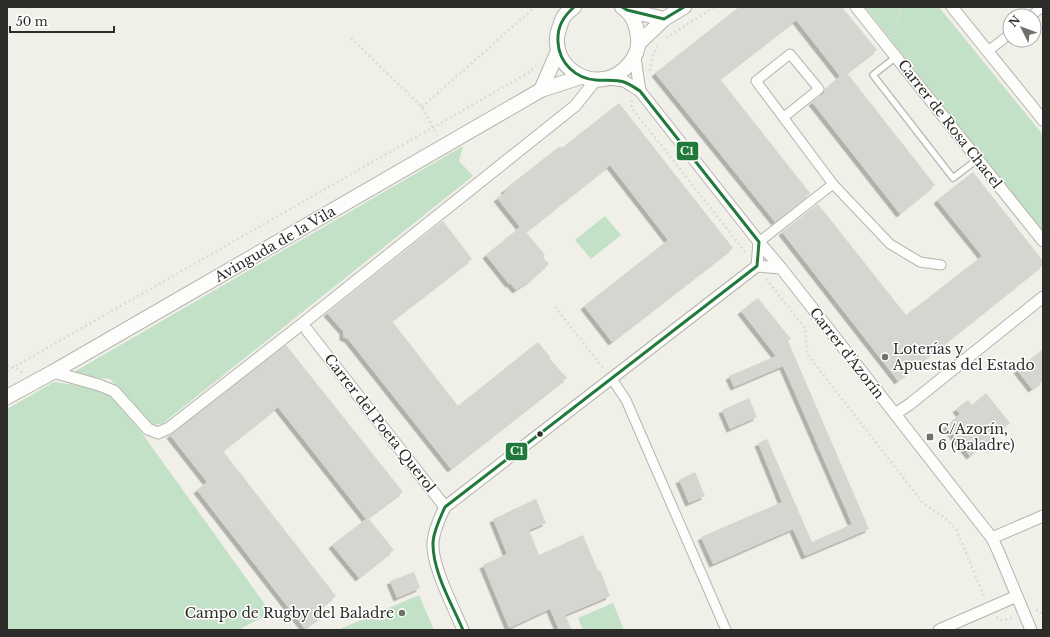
<svg xmlns="http://www.w3.org/2000/svg" width="1050" height="637" font-family="'Libre Baskerville',serif">
<style>
.green{fill:#c3e1c6}
.building{fill:#d6d5d0;filter:url(#shadow)}
.lines{fill:none;stroke-linecap:round;stroke-linejoin:round}
.service-casing{stroke:#b5b4af;stroke-width:8}
.pedestrian-casing{stroke:#b5b4af;stroke-width:11}
.minor-casing{stroke:#b5b4af;stroke-width:13}
.tertiary-casing{stroke:#b5b4af;stroke-width:16}
.path{stroke:#dcdbd9;stroke-width:2.5;stroke-dasharray:2 3;stroke-linecap:butt}
.service{stroke:#fdfdfc;stroke-width:5.5}
.pedestrian{stroke:#fdfdfc;stroke-width:9}
.minor{stroke:#fdfdfc;stroke-width:11}
.tertiary{stroke:#fdfdfc;stroke-width:14}
.bus-1-casing{stroke:#fff;stroke-width:6}
.bus-1{stroke:#21793c;stroke-width:3}
.poi-dot{fill:#71706b;stroke:#fff;stroke-width:1.5}
.bus-dot{fill:#2d2c28;stroke:#fff;stroke-width:1.5}
.labels{text-anchor:middle;stroke-width:3;stroke-linejoin:round;paint-order:stroke}
.street-label{font-size:14px;fill:#2d2c28;stroke:#fff}
.poi-label{font-size:14px;fill:#2d2c28;stroke:#fff;text-anchor:start}
.line-badge{stroke:#fff;stroke-width:1.5}
.badge-label{font-size:11px;text-anchor:middle;font-weight:bold;fill:#fff}
</style>
<defs>
<filter id="shadow"><feDropShadow dx="-3.5" dy="3.5" stdDeviation="0" flood-color="#0004"/></filter>
</defs>
<rect width="100%" height="100%" fill="#f0efe8"/>
<g class="green">
<path d="M865 7H939L1043 135V232Z"/>
<path d="M463 146 459 161 473 176 162 424 152 425 110 379 77 376 74 372Z"/>
<path d="M605 216 621 235 591 259 575 240Z"/>
<path d="M54 382C69 385 92 385 105 393 120 401 129 416 139 429L271 613 238 630H7V409Z"/>
<path d="M419 595 434 630H338Z"/>
<path d="M613 603 624 630H583L578 618Z"/>
</g>
<g class="building">
<path d="M739 7H842L877 50 847 73 935 185 900 214 812 102 823 94 825 89 840 76 796 20 720 79 810 193V194L775 222 655 73Z"/>
<path d="M619 103 733 248 612 342 584 306 668 240 610 165 526 232 545 255 543 257 549 264 531 280 516 290 510 283 509 284 486 255 520 227 497 198 506 192 504 190 560 146 562 148 568 143Z"/>
<path d="M973 172 1043 261V265L898 381 782 232 818 204 906 315 982 256 937 200Z"/>
<path d="M443 221 472 259 392 321 458 406 538 342 550 357 549 358 567 378 451 469 348 339 343 337V331L327 313Z"/>
<path d="M758 298 791 339 788 341 869 529 805 556 793 529 713 564 701 537 782 502 758 443 767 439 812 542 852 524 783 366 734 387 729 376 776 356 741 311Z"/>
<path d="M286 345 403 492 368 518 394 550 359 578 332 545 366 519 278 407 223 451 336 596 318 610 322 616 305 629 197 490 207 482 170 435Z"/>
<path d="M1043 349V381L1032 389 1017 370Z"/>
<path d="M986 393 1010 423 970 456 946 426 960 414 956 409 968 400 972 405Z"/>
<path d="M749 398 757 417 730 429 722 410Z"/>
<path d="M695 472 705 496 689 503 679 480Z"/>
<path d="M536 499 546 523 529 530 539 555 583 535 598 571 600 570 610 596 565 615 572 630H559L550 609 509 628 483 565 507 554 493 519Z"/>
<path d="M414 572 420 588 397 598 390 581Z"/>
</g>
<g class="lines">
<g class="service-casing">
<path id="service" d="M897 56 873 75 953 178 978 159"/>
</g>
<g class="pedestrian-casing">
<g id="pedestrian">
<path d="M1031 16 1042 7"/>
<path d="M988 51 1010 34"/>
<path d="M784 117 819 89 790 54 756 81 833 184 890 244 920 262 941 265"/>
<path d="M759 242 833 184"/>
<path d="M612 379 626 400 726 630"/>
</g>
</g>
<g class="minor-casing">
<g id="minor">
<path d="M856 7 1043 241"/>
<path d="M952 7 1043 120"/>
<path d="M635 58 640 91"/>
<path d="M609 79 624 81 640 91 759 242 781 268 977 519 992 538 999 553 1031 630"/>
<path d="M757 266 759 242"/>
<path d="M307 330 445 507"/>
<path d="M53 372 99 385 114 391 148 429 158 433 169 428 302 324 575 106 595 81"/>
<path d="M895 414 910 404 1043 297"/>
<path d="M992 538 1043 516"/>
<path d="M463 630C454 608 431 565 433 542 434 530 440 517 445 507L757 266 781 268"/>
<path d="M939 630 1017 596"/>
</g>
</g>
<g class="tertiary-casing">
<g id="tertiary">
<path d="M574 7C571 10 567 12 565 15 562 18 561 23 560 26 543 67 600 101 630 63 636 56 639 47 638 38 637 26 633 14 622 7"/>
<path d="M627 10 664 19"/>
<path d="M639 43 664 19 684 7"/>
<path d="M541 90 558 51"/>
<path d="M7 397 53 372 541 90 581 77"/>
</g>
</g>
<g class="path">
<path d="M894 35 900 7"/>
<path d="M351 38 422 107 437 135"/>
<path d="M666 38 714 7"/>
<path d="M650 71 652 57 658 45"/>
<path d="M632 100 631 107 746 253"/>
<path d="M422 107 535 7"/>
<path d="M766 279 805 328 807 354 923 503 945 518 956 529 985 598"/>
<path d="M555 307 604 369"/>
<path d="M7 366 15 367 24 374"/>
<path d="M7 371 528 73 536 66"/>
<path d="M1036 610 1040 611 1043 618"/>
<path d="M996 617 1001 620 1014 618"/>
</g>
<use href="#service" class="service"/>
<use href="#pedestrian" class="pedestrian"/>
<use href="#minor" class="minor"/>
<use href="#tertiary" class="tertiary"/>
<g class="bus-1-casing">
<g id="bus-1">
<path d="M622 7 627 10 664 19 684 7"/>
<path d="M463 630C452 604 432 571 433 542 434 530 440 518 445 507L757 266 759 242 640 91C635 88 630 84 624 82 615 79 605 81 596 80 576 79 559 63 558 42 557 27 563 17 574 7"/>
</g>
</g>
<use href="#bus-1" class="bus-1"/>
</g>
<g class="poi-dot">
<circle cx="885" cy="357" r="4"/>
<rect x="926" y="433" width="8" height="8" rx="2"/>
<circle cx="402" cy="613" r="4"/>
</g>
<circle class="bus-dot" cx="540" cy="434" r="3.5"/>
<g class="labels">
<g class="street-label">
<text transform="translate(950 124) rotate(52)" y="5">Carrer de Rosa Chacel</text>
<text transform="translate(275 244) rotate(-30)" y="5">Avinguda de la Vila</text>
<text transform="translate(847 353) rotate(52)" y="5">Carrer d'Azorín</text>
<text transform="translate(380 423) rotate(52)" y="5">Carrer del Poeta Querol</text>
</g>
<g class="poi-label">
<text x="893" y="354">Loterías y<tspan x="893" dy="16">Apuestas del Estado</tspan></text>
<text x="938" y="434">C/Azorín,<tspan x="938" dy="16">6 (Baladre)</tspan></text>
<text x="394" y="618" text-anchor="end">Campo de Rugby del Baladre</text>
</g>
</g>
<g class="line-badge">
<rect x="676" y="141" width="23" height="20" rx="4" fill="#21793c"/>
<rect x="505" y="442" width="23" height="19" rx="4" fill="#21793c"/>
</g>
<g class="badge-label">
<text x="687" y="155">C1</text>
<text x="517" y="455">C1</text>
</g>
<rect width="1050" height="637" fill="none" stroke="#2d2c28" stroke-width="16"/>
<g transform="translate(1022 28) rotate(312)"><circle r="19" fill="#ffffff" stroke="#ababa9"/>
<path d="M0-3L7 15L0 10L-7 15Z" fill="#71706b"/>
<text y="-6" font-size="11" font-weight="bold" text-anchor="middle" fill="#2d2c28">N</text>
</g>
<path d="M10 26v6h104v-6" fill="none" stroke="#2d2c28" stroke-width="2"/>
<text x="16" y="26" font-size="12" fill="#2d2c28" stroke="#ffffff" stroke-width="3" paint-order="stroke">50 m</text>
</svg>
